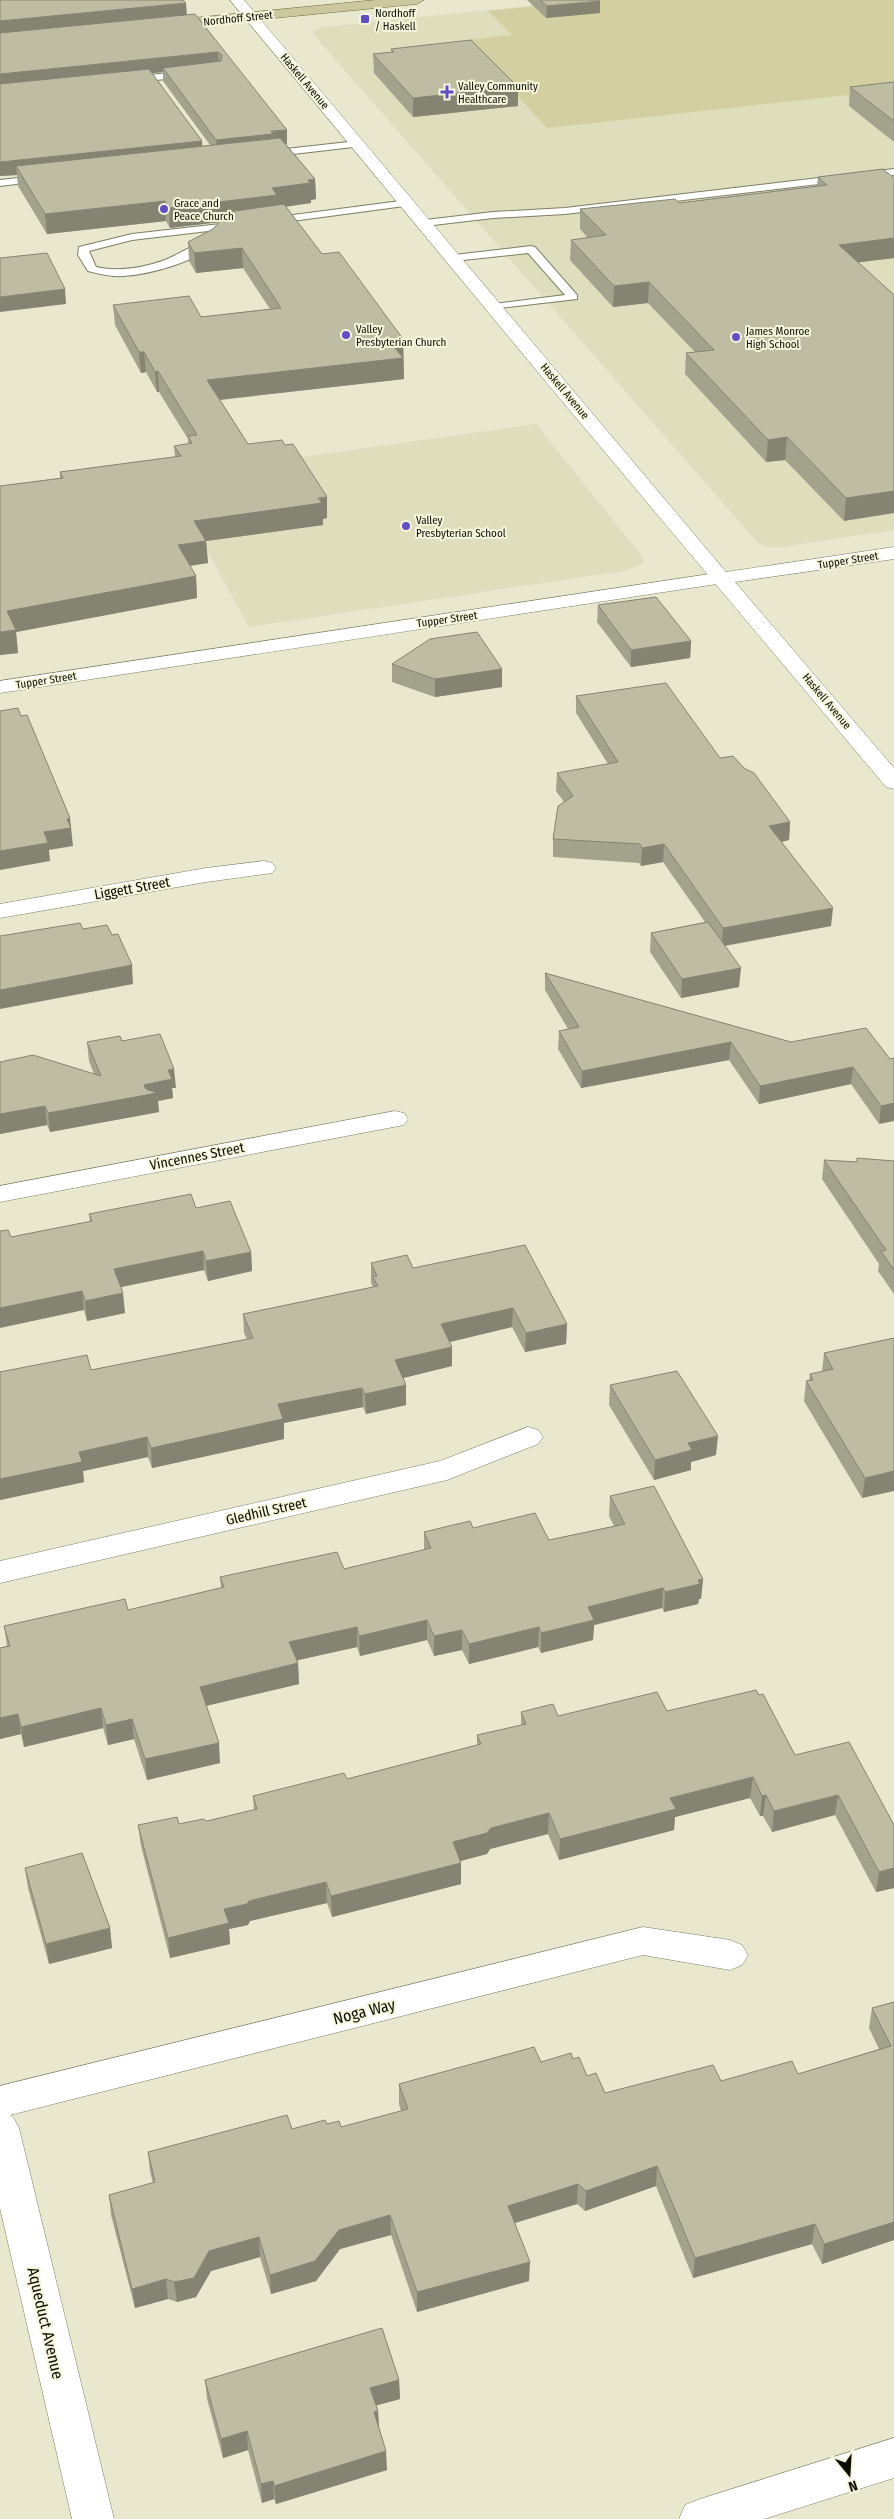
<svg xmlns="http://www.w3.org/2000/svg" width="894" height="2519" font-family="'Fira Sans Condensed',sans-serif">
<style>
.built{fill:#deddbc}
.green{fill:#d2d0a1}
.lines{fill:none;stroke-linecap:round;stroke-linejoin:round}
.lane-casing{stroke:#7e7d66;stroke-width:2}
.street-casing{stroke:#7e7d66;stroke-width:1}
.secondary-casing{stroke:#7e7d66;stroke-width:1}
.primary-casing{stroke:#716e3d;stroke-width:1}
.lane{fill:#fff;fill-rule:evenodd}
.street{fill:#fff;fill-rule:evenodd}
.secondary{fill:#fff;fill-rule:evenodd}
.primary{fill:#cbc89d;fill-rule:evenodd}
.wall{fill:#a3a38d;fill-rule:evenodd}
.shaded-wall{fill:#858473}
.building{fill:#bebda4;stroke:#858473}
.poi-dot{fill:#614dc6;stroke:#f6f6dc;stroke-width:2}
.labels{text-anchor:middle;stroke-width:4;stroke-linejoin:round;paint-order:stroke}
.far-poi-label{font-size:11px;fill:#0c0c04;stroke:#f6f6dc;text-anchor:start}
.far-street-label{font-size:11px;fill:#0c0c04;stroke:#f6f6dc}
.street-label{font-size:14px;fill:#0c0c04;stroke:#f6f6dc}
.near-street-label{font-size:16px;fill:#0c0c04;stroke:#f6f6dc}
</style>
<rect width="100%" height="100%" fill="#e9e8cf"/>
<g class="built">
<path d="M585 0H894V530L781 547H767L757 542 313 34 315 30 323 27Z"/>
<path d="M536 424 641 555 644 561 641 565 623 571 249 627 166 476Z"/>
</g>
<path class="green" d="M596 0H894V90L547 128 466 40 512 35 488 11Z"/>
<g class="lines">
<g class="lane-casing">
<g id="lane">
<path d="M188 71 191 72V76L131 83 126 80 131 77Z"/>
<path d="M358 141 363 144 362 146 267 157 262 154 267 151Z"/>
<path d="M894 169V175L565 214 493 218 425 226 420 223 425 220 493 212 565 208Z"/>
<path d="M44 175 49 178 48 180 0 186V180Z"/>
<path d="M408 200 412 201V205L270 224 265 221 270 218Z"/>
<path d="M238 222 243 225 242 227 132 240 89 251 96 267C119 272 143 268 165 260 176 256 205 237 215 240L216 242C200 261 148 275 123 276 111 277 100 274 88 271L78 255 79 247 132 234Z"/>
<path d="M531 246 535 247 577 295V299L490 309 488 307 494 304 565 295 528 253 454 261 448 258 454 255Z"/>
</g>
</g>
<g class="street-casing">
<g id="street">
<path d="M723 572 730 574 733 578 730 582 0 693V681Z"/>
<path d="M264 861 272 863 276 868 272 873 206 882 0 918V904L206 868Z"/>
<path d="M395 1111 404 1113 408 1119 404 1125 0 1202V1186Z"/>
<path d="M528 1427 538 1430 543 1437 538 1444 447 1480 0 1583V1561L440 1461Z"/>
<path d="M643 1927 730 1940 742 1945 748 1955 742 1965 730 1970 643 1955 10 2115 13 2117 19 2128 114 2519H72L0 2208V2086Z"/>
</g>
</g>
<g class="secondary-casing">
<g id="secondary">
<path d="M230 0H244L726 572 894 547V559L735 582 894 768V789L886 787 546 382Z"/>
<path d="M894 2438V2478L764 2519H679L685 2505 700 2499Z"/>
</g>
</g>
<g class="primary-casing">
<path id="primary" d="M376 0H424L417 4 163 29 156 25 163 21Z"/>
</g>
<use href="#lane" class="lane"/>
<use href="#street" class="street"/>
<use href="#secondary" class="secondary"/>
<use href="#primary" class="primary"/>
</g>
<g class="wall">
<path d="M527 0H600V13L546 18Z"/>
<path d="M187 15 287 130V144H286L315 179 316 199 311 200V203L285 206 322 254 403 339 404 379 220 400 248 444 327 518 323 519V525L206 541 208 563 190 566 196 576 197 598 16 632 18 653 0 655V486L60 478V472L175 457 174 446 188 444V439L159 392H157L146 372 141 373 115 325 113 305 201 317 270 309 243 268 196 273 189 261 188 242 213 229 219 222 170 228 166 221 47 234 18 186 17 175 0 176ZM163 72V81L210 145 202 146V141L152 73Z"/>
<path d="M391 49 518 87V106L413 117 374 73 373 54 391 52Z"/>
<path d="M894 82V142L849 106 850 87Z"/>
<path d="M818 177 894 178V258L858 262 894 295 844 521 785 460 766 462 685 374 686 353 695 352 648 303 613 307 570 260 571 240 588 238 580 229V209L679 203 817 186Z"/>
<path d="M598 605 691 641 690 658 631 667 597 622Z"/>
<path d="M392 664 502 669V687L435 697 392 682Z"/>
<path d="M576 696 720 758 790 822 789 840 782 842 831 926 725 946 739 987 681 998 650 952 651 933 705 922 663 862 641 866 639 863 553 857V839L564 802 556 791 557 773 608 764 576 713Z"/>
<path d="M545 973 791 1042 890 1059 879 1124 851 1084 759 1104 729 1060 581 1088 558 1049 559 1031 568 1029 545 990Z"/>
<path d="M122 1041 176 1088H172L173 1098 158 1101 159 1112 50 1132 47 1125 0 1134V1062L94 1074 89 1061 87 1042Z"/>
<path d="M824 1160 857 1162 894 1161V1294L878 1271 879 1264 822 1179Z"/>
<path d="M196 1208 251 1252 252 1271 208 1281 204 1270 121 1287 125 1313 87 1321 84 1310 11 1237 90 1222 89 1214Z"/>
<path d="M371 1263 413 1268 567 1324 566 1344 525 1352 512 1327 450 1342 452 1366 403 1378 406 1385V1405L366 1414 363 1407 284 1423V1439L152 1468 148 1457 83 1471 84 1482 0 1500V1372L91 1370 247 1339 244 1333 243 1314 373 1287 371 1283Z"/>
<path d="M894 1338 862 1498 804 1401 806 1381 809 1380 810 1374 822 1372 824 1353Z"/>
<path d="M610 1385 716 1455 691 1462V1470L654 1480 609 1405Z"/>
<path d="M610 1496 703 1579 701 1599H699L698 1604 664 1612 662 1608 594 1625 593 1640 541 1653 538 1647 469 1664 462 1650 434 1656 427 1640 360 1656 357 1647 296 1660 298 1663 299 1684 206 1706 220 1763 147 1780 134 1739 108 1745 103 1728 24 1747 21 1734 0 1739V1648L7 1646 4 1626 128 1610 221 1588 220 1577 344 1569 424 1550V1532L473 1528 549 1540 614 1526 609 1516Z"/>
<path d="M667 1711 795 1755 894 1825V1888L876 1892 835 1815 772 1832 763 1816H760L750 1798 675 1817 674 1830 559 1860 548 1834 490 1849 487 1854 460 1861 461 1884 332 1917 327 1903 250 1921 248 1925 229 1929 230 1944 170 1958 141 1846 138 1825 179 1824 207 1821 254 1810 253 1796 347 1779 477 1745V1735L521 1725V1712L558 1716Z"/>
<path d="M25 1868 110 1928 112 1948 49 1964 28 1888Z"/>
<path d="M894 2002V2240L822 2264 812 2244 693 2278 656 2186 585 2211 577 2204 515 2223 529 2281 417 2312 391 2235 340 2249 316 2281 271 2294 260 2257 211 2271 196 2297 177 2302 168 2299 135 2308 111 2215 109 2195 153 2183 150 2172 148 2152 292 2129 327 2124 341 2127 401 2111 399 2104V2084L541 2062 573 2059 587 2076 605 2093 721 2081 798 2074 879 2049 869 2028 872 2008Z"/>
<path d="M205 2380H399L400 2399 376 2405 378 2411 379 2427 387 2470 276 2504 274 2499 262 2503 248 2450 223 2458 207 2399Z"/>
</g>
<g class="shaded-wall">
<path d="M600 1V13L546 18 547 6Z"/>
<path d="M186 3 187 17 0 35V21Z"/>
<path d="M218 52 219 66 163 68V72L0 89V74Z"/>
<path d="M518 87V106L413 117V98Z"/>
<path d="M287 130V144L217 154 216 140Z"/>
<path d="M202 141 203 155 16 166 17 175 0 176V162Z"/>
<path d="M315 179 316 199 311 200V203L278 208V215L170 228 169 208Z"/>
<path d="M165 201 166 221 47 234 45 214Z"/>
<path d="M894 238V258L837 265 839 245Z"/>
<path d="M242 248 243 268 196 273 194 253Z"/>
<path d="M649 282 648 303 613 307 614 286Z"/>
<path d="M65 289 66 304 0 312V297Z"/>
<path d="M403 339 404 379 208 401 207 380 389 340Z"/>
<path d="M139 352H144L146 372 141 373Z"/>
<path d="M158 371 159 392H157L155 372Z"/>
<path d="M787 437 785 460 766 462 768 440Z"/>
<path d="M894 491V513L844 521 846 498Z"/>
<path d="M327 497V518L323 519V525L206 541 208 563 180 567 178 545 194 521Z"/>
<path d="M196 576 197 598 16 632 18 653 0 655V632L7 611Z"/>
<path d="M691 641 690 658 631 667V650Z"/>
<path d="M502 669V687L435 697V679Z"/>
<path d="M70 818 73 846 49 850 50 861 0 870V851L44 832 67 819Z"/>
<path d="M790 822 789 840 768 844 769 826Z"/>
<path d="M664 844 663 862 641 866 642 848Z"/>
<path d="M833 908 831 926 722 946 723 928Z"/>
<path d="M132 965 133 984 0 1009V990Z"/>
<path d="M741 968 739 987 681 998 682 979Z"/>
<path d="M731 1042 729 1060 581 1088 582 1071Z"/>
<path d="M853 1067 851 1084 759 1104 760 1086Z"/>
<path d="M174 1069 176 1088H172L173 1098 158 1101 159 1112 50 1132 48 1113 144 1085 168 1070Z"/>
<path d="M894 1103V1121L879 1124 881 1106Z"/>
<path d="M45 1106 47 1125 0 1134V1114Z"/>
<path d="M203 1251 204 1270 116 1288 114 1269Z"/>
<path d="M251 1252 252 1271 208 1281 206 1261Z"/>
<path d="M82 1291 84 1310 0 1328V1308Z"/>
<path d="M123 1293 125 1313 87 1321 85 1301Z"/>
<path d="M513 1308 512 1327 441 1344V1324Z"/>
<path d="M567 1324 566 1344 525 1352 526 1333Z"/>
<path d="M452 1347V1366L395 1380V1360Z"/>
<path d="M406 1385V1405L366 1414 365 1394Z"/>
<path d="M362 1388 363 1407 284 1423V1439L152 1468 151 1448 278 1404Z"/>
<path d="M718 1436 716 1455 691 1462V1470L654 1480 655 1460 688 1443Z"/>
<path d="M147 1437 148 1457 83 1471 84 1482 0 1500V1479L79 1452Z"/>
<path d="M894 1471V1491L862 1498 865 1478Z"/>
<path d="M703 1579 701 1599H699L698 1604 664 1612 665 1592Z"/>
<path d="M663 1588 662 1608 594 1625 593 1640 541 1653V1633L588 1607Z"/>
<path d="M427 1620V1640L360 1656 359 1636Z"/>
<path d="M357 1627V1647L290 1662 289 1642Z"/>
<path d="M539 1627 538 1647 469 1664V1644Z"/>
<path d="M462 1630V1650L434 1656V1636Z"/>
<path d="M298 1663 299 1684 201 1707 200 1687Z"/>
<path d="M101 1708 103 1728 24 1747 21 1727Z"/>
<path d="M18 1714 21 1734 0 1739V1718Z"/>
<path d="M132 1719 134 1739 108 1745 106 1725Z"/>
<path d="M219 1743 220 1763 147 1780 145 1759Z"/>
<path d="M753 1777 750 1798 675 1817 674 1830 559 1860 560 1839 670 1798Z"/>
<path d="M766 1795 763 1816H760L762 1796Z"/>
<path d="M838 1795 835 1815 772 1832 774 1811Z"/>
<path d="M549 1813 548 1834 490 1849 487 1854 453 1863V1842L491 1828Z"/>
<path d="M461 1863V1884L332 1917 331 1896Z"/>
<path d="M894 1868V1888L876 1892 879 1872Z"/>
<path d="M326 1882 327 1903 250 1921 248 1925 229 1929 230 1944 170 1958 168 1938 224 1909 249 1901Z"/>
<path d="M110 1928 112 1948 49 1964 46 1944Z"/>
<path d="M657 2166 656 2186 585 2211 586 2191Z"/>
<path d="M578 2184 577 2204 508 2225V2206Z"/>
<path d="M390 2215 391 2235 340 2249 316 2281 271 2294 270 2275 339 2230Z"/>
<path d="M894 2222V2240L822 2264 824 2244Z"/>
<path d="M815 2224 812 2244 693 2278 695 2258Z"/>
<path d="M259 2237 260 2257 211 2271 196 2297 177 2302 174 2282 209 2251Z"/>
<path d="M530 2262 529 2281 417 2312V2292Z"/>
<path d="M166 2279 168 2299 135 2308 132 2289Z"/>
<path d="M399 2380 400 2399 371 2407 370 2388Z"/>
<path d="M378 2411 379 2430 374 2412Z"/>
<path d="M247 2431 248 2450 223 2458 221 2439Z"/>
<path d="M386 2451 387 2470 276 2504 274 2486Z"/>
<path d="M273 2481 274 2499 262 2503 261 2484Z"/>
</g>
<g class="building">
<path d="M0 0H183L186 3 0 21Z"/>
<path d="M540 0H600V1L547 6Z"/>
<path d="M195 14 287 130 271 131 273 134 216 140 163 68 221 61 222 55 218 52 0 74V33Z"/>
<path d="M471 40 518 87 413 98 373 54 394 52 391 49Z"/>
<path d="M149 69 202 141 0 162V84Z"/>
<path d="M894 82V121L850 87Z"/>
<path d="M280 138 315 179 308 180 310 183 272 188 277 195 169 208 165 201 45 214 16 166Z"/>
<path d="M883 169 894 178V238L839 245 894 295V491L846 498 787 437 768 440 686 353 714 350 649 282 614 286 571 240 606 235 580 209 675 199 679 203 827 185 818 177Z"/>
<path d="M284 204 322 254 339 252 403 339 389 340 403 358 207 380 248 444 282 440 285 445 293 444 327 497 318 498 322 503 194 521 206 541 178 545 196 576 7 611 16 630 0 632V486L63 478 60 472 181 456 174 446 192 443 188 436 197 435 158 371 155 372 144 352H139L113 305 189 296 201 317 281 308 242 248 194 253 188 242 213 229 228 212Z"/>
<path d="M47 253 65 289 0 297V258Z"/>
<path d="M656 597 691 641 631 650 598 605Z"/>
<path d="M477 632 502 669 435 679 392 664 430 639Z"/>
<path d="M666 683 720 758 733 756 744 768 754 773 790 822 769 826 833 908 723 928 664 844 642 848 640 844 553 839 558 806 573 796 557 773 618 762 576 696Z"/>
<path d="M18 708 21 716 27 715 70 818 67 819 71 828 44 832 48 843 0 851V711Z"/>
<path d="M708 922 741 968 682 979 651 933Z"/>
<path d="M80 923 83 929 107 925 112 935 118 934 132 965 0 990V936Z"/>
<path d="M545 973 791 1042 866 1028 890 1059 894 1058V1103L881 1106 853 1067 760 1086 731 1042 582 1071 559 1031 579 1027Z"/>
<path d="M160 1034 174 1069 168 1070 172 1079 144 1085 146 1089 157 1093 48 1113 45 1106 0 1114V1062L33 1055 101 1076 87 1042 120 1036 122 1041Z"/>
<path d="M857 1158 894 1161V1270L881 1251 886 1250 824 1160 857 1162Z"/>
<path d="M191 1194 196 1208 230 1201 251 1252 206 1261 203 1251 114 1269 123 1293 85 1301 82 1291 0 1308V1231L8 1230 11 1237 92 1221 89 1214Z"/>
<path d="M525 1245 567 1324 526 1333 513 1308 441 1324 452 1347 395 1360 406 1385 365 1394 362 1388 278 1404 283 1419 151 1448 147 1437 79 1452 82 1462 0 1479V1372L87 1355 91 1370 253 1338 243 1314 378 1286 373 1277 377 1276 371 1263 407 1255 413 1268Z"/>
<path d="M894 1338V1471L865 1478 806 1381 813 1380 810 1374 833 1369 824 1353Z"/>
<path d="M677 1371 718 1436 688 1443 692 1450 655 1460 610 1385Z"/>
<path d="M654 1486 703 1579 698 1580 700 1584 665 1592 663 1588 588 1607 594 1620 541 1633 539 1627 469 1644 462 1630 434 1636 427 1620 359 1636 357 1627 289 1642 298 1663 200 1687 219 1743 145 1759 132 1719 106 1725 101 1708 21 1727 18 1714 0 1718V1648L10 1646 4 1626 125 1599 128 1610 224 1587 220 1577 337 1552 344 1569 431 1548 424 1532 470 1521 473 1528 535 1513 549 1540 625 1524 610 1496Z"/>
<path d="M756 1690 759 1695 763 1694 795 1755 849 1742 894 1825V1868L879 1872 838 1795 774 1811 766 1795 762 1796 753 1777 670 1798 676 1809 560 1839 549 1813 491 1828 487 1833 453 1842 461 1863 331 1896 326 1882 249 1901 247 1904 224 1909 229 1923 168 1938 138 1825 177 1817 179 1824 203 1819 207 1821 257 1809 253 1796 344 1773 347 1779 481 1744 477 1735 526 1724 521 1712 553 1704 558 1716 657 1692 667 1711Z"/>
<path d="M82 1853 110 1928 46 1944 25 1868Z"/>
<path d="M894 2002V2222L824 2244 815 2224 695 2258 657 2166 586 2191 578 2184 508 2206 530 2262 417 2292 390 2215 339 2230 315 2261 270 2275 259 2237 209 2251 194 2278 174 2282 166 2279 132 2289 109 2195 155 2182 148 2152 287 2115 292 2129 325 2120 327 2124 339 2121 341 2127 408 2109 399 2084 534 2047 541 2062 571 2053 573 2059 579 2057 587 2076 596 2073 605 2093 713 2065 721 2081 792 2061 798 2074 891 2046 872 2008Z"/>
<path d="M382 2328 399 2380 370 2388 378 2411 374 2412 386 2451 274 2486 273 2481 261 2484 247 2431 221 2439 205 2380Z"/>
</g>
<g class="poi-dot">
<rect x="360" y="14" width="10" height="10" rx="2.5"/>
<path d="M444.5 84.5h5v5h5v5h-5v5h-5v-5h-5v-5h5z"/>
<circle cx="164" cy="209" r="5"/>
<circle cx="346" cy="335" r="5"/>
<circle cx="736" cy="337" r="5"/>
<circle cx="406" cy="526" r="5"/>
</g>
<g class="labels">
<g class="far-poi-label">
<text x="375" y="17">Nordhoff<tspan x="375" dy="13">/ Haskell</tspan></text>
<text x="458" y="90">Valley Community<tspan x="458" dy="13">Healthcare</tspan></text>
<text x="174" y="207">Grace and<tspan x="174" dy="13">Peace Church</tspan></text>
<text x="356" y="333">Valley<tspan x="356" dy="13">Presbyterian Church</tspan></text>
<text x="746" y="335">James Monroe<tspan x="746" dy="13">High School</tspan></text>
<text x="416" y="524">Valley<tspan x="416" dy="13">Presbyterian School</tspan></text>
</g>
<g class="far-street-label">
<text transform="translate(238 18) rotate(-6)" y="4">Nordhoff Street</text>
<text transform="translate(305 81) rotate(50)" y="4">Haskell Avenue</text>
<text transform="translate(565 391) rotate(50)" y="4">Haskell Avenue</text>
<text transform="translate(848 560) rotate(-9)" y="4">Tupper Street</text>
<text transform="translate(447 619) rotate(-8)" y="4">Tupper Street</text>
<text transform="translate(46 680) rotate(-9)" y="4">Tupper Street</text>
<text transform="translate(827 701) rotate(50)" y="4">Haskell Avenue</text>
</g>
<g class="street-label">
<text transform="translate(132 888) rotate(-10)" y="5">Liggett Street</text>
<text transform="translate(197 1156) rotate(-11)" y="5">Vincennes Street</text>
<text transform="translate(266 1511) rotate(-13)" y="5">Gledhill Street</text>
</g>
<g class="near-street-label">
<text transform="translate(364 2011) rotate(-14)" y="6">Noga Way</text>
<text transform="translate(46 2323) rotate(77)" y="6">Aqueduct Avenue</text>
</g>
</g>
<g transform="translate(849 2474) rotate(162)" stroke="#f6f6dc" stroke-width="4" paint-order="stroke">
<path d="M0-4L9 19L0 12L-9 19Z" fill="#0c0c04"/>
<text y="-8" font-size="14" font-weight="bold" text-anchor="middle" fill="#0c0c04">N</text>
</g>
</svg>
